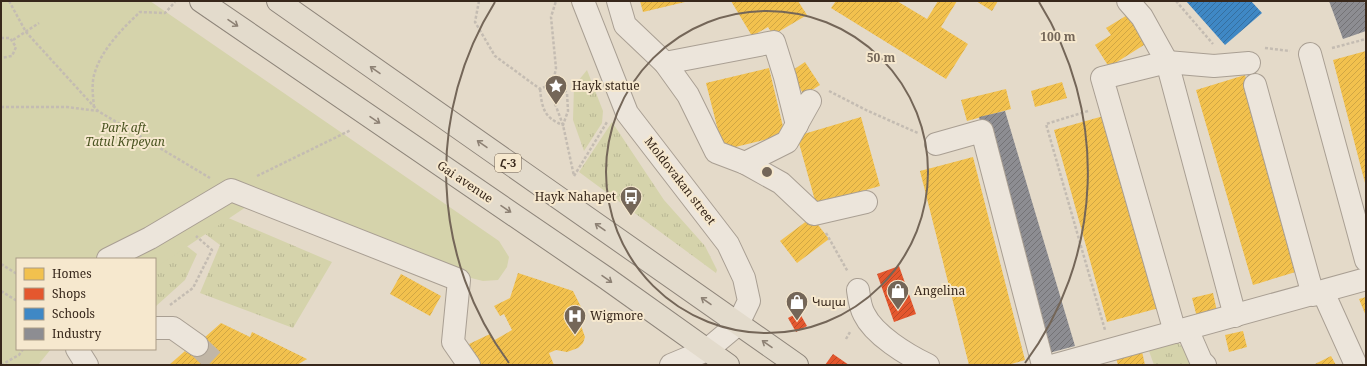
<svg xmlns="http://www.w3.org/2000/svg" width="1367" height="366" font-family="'Noto Serif','Noto Sans Armenian',serif">
<style>
.grass{fill:url(#grass-tufts)}
.park{fill:#d5d3ab}
.homes{fill:url(#homes-hatch)}
.shops{fill:url(#shops-hatch)}
.schools{fill:url(#schools-hatch)}
.industry{fill:url(#industry-hatch)}
.lines{fill:none;stroke-linecap:round;stroke-linejoin:round}
.minor-tunnel{stroke:#c1b6a6;stroke-width:22;stroke-dasharray:22 11;stroke-linecap:butt}
.minor-casing{stroke:#a99f93;stroke-width:24}
.major-casing{stroke:#8e857a;stroke-width:24}
.path{stroke:#c4bcb2;stroke-width:2.5;stroke-dasharray:3 2;stroke-linecap:butt}
.minor{stroke:#ece5db;stroke-width:22}
.major{stroke:#e3dbcc;stroke-width:22}
.oneway{stroke:#8d8174}
.ring{fill:none;stroke:#746658;stroke-width:2}
.labels{text-anchor:middle;stroke-width:4;stroke-linejoin:round;paint-order:stroke}
.shield{fill:#f6e8ce;stroke:#706151;stroke-width:1}
.shield-label{font-size:11px;font-weight:bold;fill:#37271b}
.poi-label{font-size:12px;fill:#37271b;stroke:#f6e8ce;text-anchor:start}
.park-label{font-size:12px;font-style:italic;fill:#4a5421;stroke:#f6e8ce}
.street-label{font-size:12px;fill:#37271b;stroke:#f6e8ce}
.centre{fill:#746658;stroke:#f6e8ce;stroke-width:2}
.ring-label{font-size:12px;text-anchor:middle;font-weight:bold;fill:#746658;stroke:#f6e8ce;stroke-width:4;stroke-linejoin:round;paint-order:stroke}
</style>
<defs>
<pattern id="grass-tufts" width="24" height="20" patternUnits="userSpaceOnUse"><rect width="24" height="20" fill="#d5d3ab"/><path d="M3 7l-1-3M5 7V3M7 7l1-3M15 17l-1-3M17 17v-4M19 17l1-3" fill="none" stroke="#b7b593"/></pattern>
<pattern id="homes-hatch" width="6" height="6" patternUnits="userSpaceOnUse"><rect width="6" height="6" fill="#f2c14e"/><path d="M-1 1l2-2M0 6l6-6M5 7l2-2" fill="none" stroke="#d0a644"/></pattern>
<pattern id="shops-hatch" width="6" height="6" patternUnits="userSpaceOnUse"><rect width="6" height="6" fill="#e4572e"/><path d="M-1 1l2-2M0 6l6-6M5 7l2-2" fill="none" stroke="#ba4826"/></pattern>
<pattern id="schools-hatch" width="6" height="6" patternUnits="userSpaceOnUse"><rect width="6" height="6" fill="#3f88c5"/><path d="M-1 1l2-2M0 6l6-6M5 7l2-2" fill="none" stroke="#366f9f"/></pattern>
<pattern id="industry-hatch" width="6" height="6" patternUnits="userSpaceOnUse"><rect width="6" height="6" fill="#8d8d92"/><path d="M-1 1l2-2M0 6l6-6M5 7l2-2" fill="none" stroke="#747376"/></pattern>
</defs>
<rect width="100%" height="100%" fill="#e4dac9"/>
<g class="grass">
<path d="M587 70 603 111 602 123 584 151 573 120 574 86Z"/>
<path d="M612 122 664 200 705 246 717 270 716 273 579 172Z"/>
<path d="M212 211 332 262 293 328 200 293 220 245 196 227Z"/>
<path d="M175 237 197 254 185 280 155 307V259Z"/>
<path d="M1178 342 1193 361V365H1154L1149 351Z"/>
</g>
<path class="park" d="M1 1H150L499 241 509 257 507 267 498 280 483 281 467 277 261 197 155 268V259H17V349H51L38 365H1Z"/>
<g class="homes">
<path d="M640 1H685V2L643 12Z"/>
<path d="M731 1H798L807 15 773 35 768 27 752 36Z"/>
<path d="M836 1H897L927 19 938 1H957L941 27 968 44 946 79 831 8Z"/>
<path d="M976 1H998L992 11Z"/>
<path d="M1129 14 1147 43 1109 67 1095 45 1111 35 1106 28Z"/>
<path d="M1366 51V183H1365L1333 60Z"/>
<path d="M805 62 820 85 804 95 790 72Z"/>
<path d="M769 68 785 135 723 150 706 83Z"/>
<path d="M1245 75 1302 270 1253 285 1196 90Z"/>
<path d="M1062 82 1067 98 1035 107 1031 91Z"/>
<path d="M1006 89 1011 109 967 121 961 100Z"/>
<path d="M1107 115 1159 308 1107 322 1054 130Z"/>
<path d="M861 117 880 186 816 204 797 136Z"/>
<path d="M973 157 1025 360 1008 365H969L920 171Z"/>
<path d="M812 217 829 239 797 263 780 241Z"/>
<path d="M518 273 573 291 582 309 579 320 585 337 583 343 578 348 567 352 556 350 549 353 554 365H479L469 344 490 334 493 341 512 330 504 314 500 316 494 306 510 298Z"/>
<path d="M401 274 441 296 430 316 390 294Z"/>
<path d="M1213 293 1218 316 1198 321 1192 298Z"/>
<path d="M1366 297V316L1359 299Z"/>
<path d="M221 323 250 337 252 332 307 359 297 365H169L185 351 187 353Z"/>
<path d="M1243 331 1247 347 1229 352 1225 335Z"/>
<path d="M1141 347 1145 365H1118L1115 355Z"/>
<path d="M1331 356 1336 365H1313Z"/>
</g>
<g class="shops">
<path d="M899 266 916 314 894 322 877 274Z"/>
<path d="M799 312 807 326 796 332 788 318Z"/>
<path d="M833 354 849 365H825Z"/>
</g>
<path class="schools" d="M1186 1H1251L1262 13 1225 45Z"/>
<g class="industry">
<path d="M1329 1H1364L1366 6V31L1343 39Z"/>
<path d="M1005 111 1075 346 1049 353 979 117Z"/>
</g>
<g class="lines">
<path class="minor-tunnel" d="M197 345 218 365"/>
<g class="minor-casing">
<g id="minor">
<path d="M583 1 627 113 728 244 744 278 749 301 738 324 707 350 671 365"/>
<path d="M618 1 625 25 665 63 688 95 716 152 745 163 781 183 814 214 866 202"/>
<path d="M1128 1 1142 17 1167 62 1235 316"/>
<path d="M1310 54 1366 260"/>
<path d="M665 63 774 42 785 77 797 125"/>
<path d="M1255 85 1313 295"/>
<path d="M936 144 982 131 1043 365"/>
<path d="M745 163 787 142 810 101"/>
<path d="M108 259 150 238 231 190 459 280 453 342 469 365"/>
<path d="M858 290C859 297 860 307 864 314 874 335 907 355 928 365"/>
<path d="M1323 292 1356 365"/>
<path d="M155 328H173L197 345"/>
<path d="M1187 329 1201 361 1205 365"/>
<path d="M1175 332 1102 78 1167 62 1214 66 1249 63"/>
<path d="M77 349 87 365"/>
<path d="M1055 365 1366 279"/>
</g>
</g>
<g class="major-casing">
<g id="major">
<path d="M201 1 606 278 728 365"/>
<path d="M278 1 797 365"/>
</g>
</g>
<g class="path">
<path d="M9 1 26 32 98 111"/>
<path d="M479 1 475 22 495 56 540 89 553 83 556 68 551 17 556 1"/>
<path d="M1176 1 1213 44"/>
<path d="M1 38H10L16 47 12 56 1 58"/>
<path d="M13 40 39 23"/>
<path d="M1265 48 1290 51"/>
<path d="M1332 48 1366 39"/>
<path d="M548 85 563 125 574 176"/>
<path d="M540 89C542 108 544 118 563 125L568 111 567 93 559 84 553 83"/>
<path d="M829 91 868 111 918 133"/>
<path d="M1 107H67L98 111 210 178"/>
<path d="M94 107C93 96 91 83 95 72 102 49 123 28 140 12L165 13 175 2"/>
<path d="M1088 111 1046 124 1105 330"/>
<path d="M257 176 351 130"/>
<path d="M574 176 607 122"/>
<path d="M826 233 848 272"/>
<path d="M1 264 17 274"/>
<path d="M1 291 17 301"/>
<path d="M170 305 193 288 212 250 196 236"/>
<path d="M846 339 850 332"/>
<path d="M1 365 19 355 23 349"/>
</g>
<use href="#minor" class="minor"/>
<use href="#major" class="major"/>
</g>
<defs><path id="oneway-shaft" d="M-6 0H5M1.5-3L5.5 0L1.5 3" fill="none" stroke-width="1.6" stroke-linecap="round" stroke-linejoin="round"/></defs>
<g class="oneway">
<use href="#oneway-shaft" transform="translate(233 23) rotate(34)"/>
<use href="#oneway-shaft" transform="translate(375 70) rotate(-145)"/>
<use href="#oneway-shaft" transform="translate(375 120) rotate(34)"/>
<use href="#oneway-shaft" transform="translate(482 144) rotate(-145)"/>
<use href="#oneway-shaft" transform="translate(506 209) rotate(34)"/>
<use href="#oneway-shaft" transform="translate(600 227) rotate(-145)"/>
<use href="#oneway-shaft" transform="translate(607 279) rotate(35)"/>
<use href="#oneway-shaft" transform="translate(706 301) rotate(-145)"/>
<use href="#oneway-shaft" transform="translate(767 344) rotate(-145)"/>
</g>
<g class="ring">
<circle cx="767" cy="172" r="161"/>
<path d="M509 363A321 321 0 0 1 495 2M1039 2A321 321 0 0 1 1025 363"/>
</g>
<defs>
<g id="sight-pin" transform="scale(1.15)"><path d="M0 17L-7.5 6A9.5 9.5 0 1 1 7.5 6Z" fill="#746658" stroke="#f6e8ce"/><path d="M0-6L1.8-2.2L6-1.7L2.9 1.2L3.7 5.4L0 3.3L-3.7 5.4L-2.9 1.2L-6-1.7L-1.8-2.2Z" fill="#fff"/></g>
<g id="bus-pin" transform="scale(1.15)"><path d="M0 17L-7.5 6A9.5 9.5 0 1 1 7.5 6Z" fill="#746658" stroke="#f6e8ce"/><path d="M-5-6H5V4H4V6H2V4H-2V6H-4V4H-5ZM-3.5-4V0h7V-4ZM-3.5 1.2v1.5H-2V1.2ZM2 1.2v1.5H3.5V1.2Z" fill="#fff"/></g>
<g id="shop-pin" transform="scale(1.15)"><path d="M0 17L-7.5 6A9.5 9.5 0 1 1 7.5 6Z" fill="#746658" stroke="#f6e8ce"/><path d="M-5-2.5h2.3a2.7 3.5 0 0 1 5.4 0H5L5.5 6h-11ZM-1.5-2.5h3a1.5 2.3 0 0 0-3 0Z" fill="#fff"/></g>
<g id="hospital-pin" transform="scale(1.15)"><path d="M0 17L-7.5 6A9.5 9.5 0 1 1 7.5 6Z" fill="#746658" stroke="#f6e8ce"/><path d="M-5-5h3v3.5h4V-5h3V5h-3V1.5h-4V5h-3Z" fill="#fff"/></g>
</defs>
<g fill-rule="evenodd">
<use href="#sight-pin" x="556" y="86"/>
<use href="#bus-pin" x="631" y="197"/>
<use href="#shop-pin" x="898" y="291"/>
<use href="#shop-pin" x="797" y="302"/>
<use href="#hospital-pin" x="575" y="316"/>
</g>
<g class="labels">
<rect class="shield" x="495" y="154" width="26" height="18" rx="3"/>
<g class="shield-label">
<text x="508" y="167">Հ-3</text>
</g>
<g class="poi-label">
<text x="572" y="90">Hayk statue</text>
<text x="616" y="201" text-anchor="end">Hayk Nahapet</text>
<text x="914" y="295">Angelina</text>
<text x="812" y="306">Կալա</text>
<text x="590" y="320">Wigmore</text>
</g>
<g class="park-label">
<text x="125" y="132">Park aft.<tspan x="125" dy="14">Tatul Krpeyan</tspan></text>
</g>
<g class="street-label">
<text transform="translate(680 181) rotate(52)" y="4">Moldovakan street</text>
<text transform="translate(465 182) rotate(34)" y="4">Gai avenue</text>
</g>
</g>
<circle cx="767" cy="172" r="6" class="centre"/>
<g class="ring-label">
<text x="1058" y="41">100 m</text>
<text x="881" y="62">50 m</text>
</g>
<rect width="1367" height="366" fill="none" stroke="#37271b" stroke-width="4"/>
<rect x="16" y="258" width="140" height="92" fill="#f6e8ce" stroke="#aa9b86"/>
<rect x="24" y="268" width="20" height="12" fill="#f2c14e" stroke="#aa9b86"/>
<text x="52" y="278" font-size="12" fill="#37271b">Homes</text>
<rect x="24" y="288" width="20" height="12" fill="#e4572e" stroke="#aa9b86"/>
<text x="52" y="298" font-size="12" fill="#37271b">Shops</text>
<rect x="24" y="308" width="20" height="12" fill="#3f88c5" stroke="#aa9b86"/>
<text x="52" y="318" font-size="12" fill="#37271b">Schools</text>
<rect x="24" y="328" width="20" height="12" fill="#8d8d92" stroke="#aa9b86"/>
<text x="52" y="338" font-size="12" fill="#37271b">Industry</text>
</svg>
